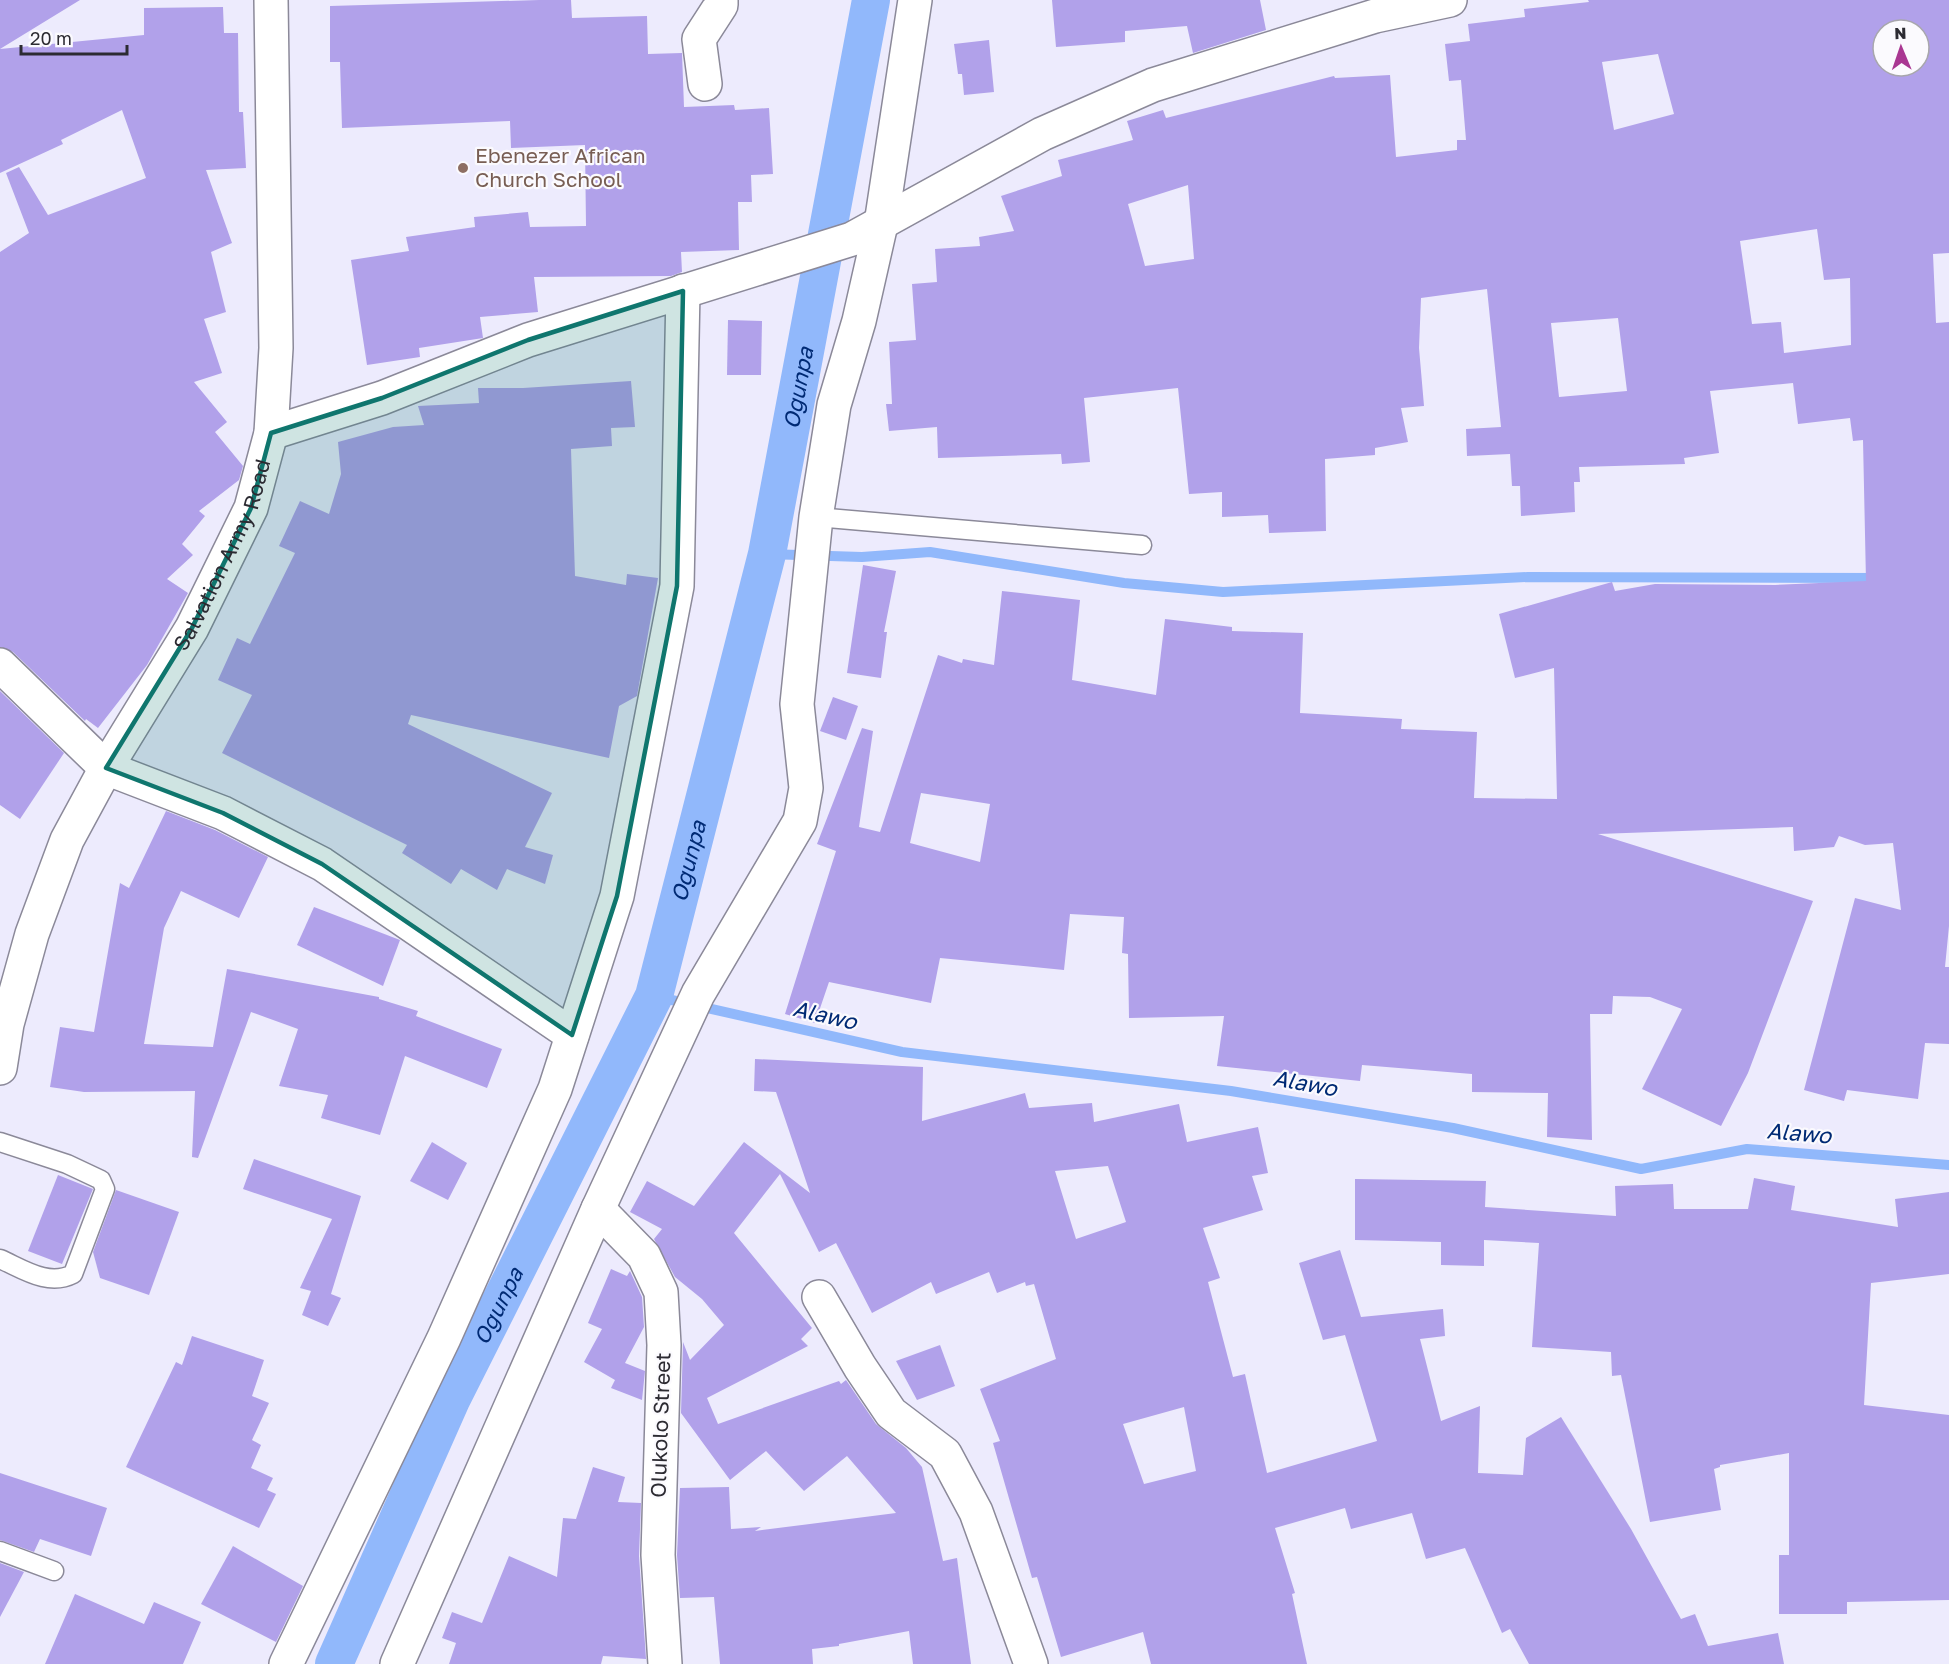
<svg xmlns="http://www.w3.org/2000/svg" width="1949" height="1664" font-family="'Golos Text',sans-serif">
<style>
.lines{fill:none;stroke-linecap:round;stroke-linejoin:round}
.stream{stroke:#91b8fb;stroke-width:10}
.canal{stroke:#91b8fb;stroke-width:38}
.building{fill:#b1a1ea;fill-rule:evenodd}
.service-casing{stroke:#8b8999;stroke-width:21}
.minor-casing{stroke:#8b8999;stroke-width:36}
.secondary-casing{stroke:#8b8999;stroke-width:36}
.service{stroke:#fff;stroke-width:18}
.minor{stroke:#fff;stroke-width:33}
.secondary{stroke:#fff;stroke-width:33}
.marked{fill:#0f766e;fill-opacity:0.2;stroke:#0f766e;stroke-width:4.5;stroke-linejoin:round}
.education-dot{fill:#8d6e63;stroke:#fbfafe;stroke-width:2}
.labels{text-anchor:middle;stroke-width:4.5;stroke-linejoin:round;paint-order:stroke}
.education-label{font-size:21px;fill:#785e54;stroke:#fbfafe;text-anchor:start}
.street-label{font-size:21px;fill:#2c2b32;stroke:#fbfafe}
.water-label{font-size:22px;font-style:italic;fill:#002a74;stroke:#fbfafe}
</style>
<rect width="100%" height="100%" fill="#edebfd"/>
<g class="lines">
<g class="stream">
<path d="M767 554 862 557 930 552 1124 583 1223 592 1528 577 1880 578"/>
<path d="M654 996 902 1052 1231 1091 1453 1128 1641 1169 1747 1149 1949 1165"/>
</g>
<path class="canal" id="s1" d="M334 1664 451 1400 654 996 767 554 871 0"/>
</g>
<g class="building">
<path d="M0 0H80L0 49 144 35V8L223 7 224 33H238L239 112H243L246 168 206 170 232 243 211 252 226 312 204 319 222 373 194 382 227 422 215 432 243 466 239 480 199 511 205 516 182 544 193 555 167 579 188 593 147 665 98 728 86 719 85 721 13 652 0 647V252L29 233 6 173 19 167 48 215 146 178 122 110 61 140 63 144 0 173Z"/>
<path d="M539 0H571L572 18 647 16 648 54 682 53 684 107 734 105 735 110 769 108 773 174 751 175 752 202H738L739 250 681 252 682 272 671 276 534 277 538 312 480 317 483 338 419 348 420 357 367 365 351 260 409 251 406 237 475 227 474 217 528 212 530 227 586 226 585 145 511 148 510 121 342 128 340 62H330V6Z"/>
<path d="M1052 0H1260L1266 30 1193 53 1187 26 1125 31V42L1056 47Z"/>
<path d="M1588 0H1949V253L1933 254 1936 323 1949 322V926L1945 967H1949V1044L1925 1043 1918 1099 1847 1090 1844 1101 1804 1090 1855 898 1901 910 1893 843 1865 845 1839 836 1834 847 1794 851 1793 827 1598 834 1813 901 1748 1073 1721 1126 1642 1089 1682 1009 1650 997 1613 996 1612 1014H1590L1592 1140 1547 1137 1548 1093 1472 1092V1074L1362 1065 1360 1081 1217 1066 1224 1016 1129 1018 1128 954 1122 953 1124 917 1070 914 1064 970 940 958 931 1003 829 982 815 1023 785 1014 836 851 817 844 862 728 873 731 859 827 880 832 938 655 962 663 963 659 994 665 1002 591 1080 600 1072 680 1156 695 1165 619 1232 627V631L1303 633 1300 713 1402 719 1401 729 1477 732 1474 798 1557 799 1554 668 1515 678 1499 614 1612 582 1615 591 1655 584 1775 585 1866 581 1863 440 1853 441 1850 418 1798 424 1793 383 1710 391 1719 453 1684 458 1685 464 1579 467 1580 482H1574L1575 512 1521 516 1520 486H1512L1510 454 1467 456 1466 429 1501 427 1487 289 1421 298 1419 348 1424 406 1401 408 1408 442 1375 448V455L1325 459 1326 531 1269 533 1268 515 1222 517V492L1189 494 1178 388 1084 398 1090 462 1062 464 1061 454 938 458 937 427 889 431 886 404H892L889 342 916 340 912 284 937 282 935 249 980 246 979 237 1014 231 1001 196 1062 176 1058 160 1133 140 1127 121 1163 110 1166 118 1334 76 1335 78 1390 75 1396 157 1457 150V140H1466L1461 80 1449 81 1445 44 1470 41 1468 24 1525 17 1524 9 1589 2ZM1883 30H1919V66H1883ZM1658 54 1674 114 1614 130 1602 62ZM1188 185 1194 259 1145 266 1128 204ZM1817 229 1824 280 1850 278 1851 345 1784 353 1781 322 1752 324 1740 241ZM1618 318 1627 391 1559 397 1551 323ZM921 793 990 804 980 862 910 843Z"/>
<path d="M989 40 994 92 964 95 962 74H958L954 44Z"/>
<path d="M728 320 762 321 761 375H727Z"/>
<path d="M631 381 635 427 611 428 612 446 571 449 575 576 626 585 627 574 658 578 637 696 619 706 609 758 411 715 408 724 552 793 525 847 553 855 545 884 507 869 497 890 461 869 451 884 402 853 407 845 222 753 252 695 218 680 237 638 250 644 295 553 279 546 300 501 329 514 341 474 338 442 393 427 424 425 418 406 479 403 478 388H523Z"/>
<path d="M863 565 896 571 884 632H887L881 678 847 673Z"/>
<path d="M0 691 64 753 20 819 0 805Z"/>
<path d="M833 697 858 706 846 740 820 731Z"/>
<path d="M166 811 215 830 268 857 239 918 181 891 164 928 144 1044 213 1047 227 969 379 997V999L418 1011 416 1016 502 1049 487 1088 405 1056 380 1135 321 1118 328 1095 279 1086 298 1029 251 1012 198 1158 192 1157 195 1091 84 1092 50 1087 60 1027 94 1032 120 883 129 888Z"/>
<path d="M314 907 400 940 383 986 297 945Z"/>
<path d="M755 1059 923 1067 922 1121 1025 1093 1029 1108 1092 1103 1094 1122 1179 1104 1187 1142 1258 1127 1268 1173 1252 1176 1263 1210 1203 1228 1220 1278 1208 1282 1233 1377 1245 1374 1267 1473 1377 1441 1345 1335 1323 1340 1299 1263 1340 1250 1361 1317 1443 1309 1445 1336 1420 1339 1441 1421 1480 1406 1478 1473 1523 1475 1526 1438 1561 1417 1631 1529 1681 1619 1695 1614 1708 1646 1778 1633 1784 1664H1529L1510 1629 1502 1633 1465 1548 1426 1559 1412 1513 1351 1529 1345 1508 1275 1528 1295 1593 1292 1594 1307 1664H1151L1143 1632 1061 1657 1037 1577 1032 1578 993 1443 1000 1441 980 1389 1056 1359 1034 1284 1026 1286 1025 1282 997 1293 989 1272 936 1294 931 1282 872 1313 836 1243 819 1252 780 1174 734 1233 812 1328 801 1339 808 1346 707 1398 718 1424 839 1381 841 1384 846 1380 876 1424 906 1448 922 1467 943 1561 957 1558 971 1664H913L909 1631 839 1644V1646L812 1649 813 1664H720L714 1597 680 1598 677 1555 680 1488 729 1487 731 1529 761 1527 755 1531 896 1513 847 1456 804 1491 766 1451 730 1480 681 1413 683 1342 690 1360 724 1325 702 1299 675 1277 654 1239 662 1229 630 1212 647 1181 694 1206 744 1142 810 1193 776 1092 754 1091ZM1108 1166 1126 1222 1076 1239 1055 1171ZM1184 1407 1196 1471 1144 1484 1123 1424Z"/>
<path d="M432 1142 467 1163 448 1200 410 1181Z"/>
<path d="M254 1159 361 1196 331 1294 341 1298 328 1326 302 1315 311 1291 300 1288 332 1219 243 1189Z"/>
<path d="M58 1175 93 1189 62 1264 28 1251Z"/>
<path d="M1754 1178 1795 1186 1791 1210 1898 1227 1895 1199 1949 1192V1274L1871 1283 1864 1405 1949 1415V1600L1847 1602V1614H1779V1555H1789V1453L1720 1465V1467L1714 1469 1721 1510 1650 1522 1621 1375 1612 1376 1611 1352 1532 1347 1539 1243 1484 1240V1266L1441 1265V1242L1355 1240V1179L1486 1181 1485 1207 1616 1216 1615 1186 1673 1184 1674 1209H1748Z"/>
<path d="M116 1190 179 1212 149 1295 100 1278 93 1252Z"/>
<path d="M611 1269 627 1276 630 1271 642 1297 644 1327 625 1363 645 1371 642 1400 611 1388 615 1380 584 1362 602 1329 588 1323Z"/>
<path d="M192 1336 264 1360 252 1396 269 1403 252 1440 261 1445 251 1468 273 1478 267 1490 276 1494 259 1528 126 1467 176 1362 182 1365Z"/>
<path d="M940 1345 955 1386 917 1400 896 1361Z"/>
<path d="M593 1467 625 1477 618 1502 641 1503 639 1556 646 1659 603 1656 601 1664H449L456 1643 442 1638 452 1612 482 1623 509 1556 557 1577 563 1518 576 1519Z"/>
<path d="M0 1473 107 1508 91 1556 40 1539 34 1552 0 1540Z"/>
<path d="M233 1546 303 1586 276 1642 201 1604Z"/>
<path d="M0 1563 24 1572 0 1617Z"/>
<path d="M75 1594 144 1624 154 1602 201 1622 183 1664H45Z"/>
</g>
<g class="lines">
<g class="service-casing">
<g id="service">
<path d="M816 517 1142 545"/>
<path d="M0 1142 67 1164 101 1180 105 1189 73 1274C48 1287 23 1269 0 1259"/>
<path d="M0 1551 54 1571"/>
</g>
</g>
<g class="minor-casing">
<g id="minor">
<path d="M705 84 699 39 721 5V0"/>
<path d="M271 433 382 398 528 340 852 239 1042 134 1153 85 1375 16 1450 0"/>
<path d="M0 665 106 768 223 813 322 864 572 1035"/>
<path d="M598 1209 644 1256 661 1292 664 1345 658 1555 665 1664"/>
<path d="M819 1297 860 1367 891 1413 945 1454 976 1512 1031 1664"/>
<path d="M286 1664 444 1338 555 1089 617 896 677 586 683 291"/>
<path d="M397 1664 598 1209 698 994 800 821 806 788 797 704 816 517 834 405 859 321 881 224 915 0"/>
</g>
</g>
<g class="secondary-casing">
<g id="secondary">
<path id="s2" d="M0 1068 7 1024 32 934 67 840 106 768 192 628 251 508 271 433 276 348 271 0"/>
</g>
</g>
<use href="#service" class="service"/>
<use href="#minor" class="minor"/>
<use href="#secondary" class="secondary"/>
</g>
<path class="marked" d="M683 291 677 586 617 896 572 1035 322 864 223 813 106 768 192 628 251 508 271 433 382 398 528 340Z"/>
<circle class="education-dot" cx="463" cy="168" r="6"/>
<g class="labels">
<g class="education-label">
<text x="475" y="163">Ebenezer African<tspan x="475" dy="24">Church School</tspan></text>
</g>
<g class="street-label">
<text dy="7" stroke="none"><textPath href="#s2" startOffset="564">Salvation Army Road</textPath></text>
<text transform="translate(661 1425) rotate(-88)" y="7">Olukolo Street</text>
</g>
<g class="water-label">
<text dy="8" stroke="none"><textPath href="#s1" startOffset="1366">Ogunpa</textPath></text>
<text dy="8" stroke="none"><textPath href="#s1" startOffset="880">Ogunpa</textPath></text>
<text transform="translate(825 1015) rotate(13)" y="8">Alawo</text>
<text transform="translate(1305 1083) rotate(10)" y="8">Alawo</text>
<text transform="translate(1799 1133) rotate(5)" y="8">Alawo</text>
<text dy="8" stroke="none"><textPath href="#s1" startOffset="394">Ogunpa</textPath></text>
</g>
</g>
<g transform="translate(1901 48) rotate(358)"><circle r="28" fill="#fbfafe" stroke="#a8a7ac" stroke-width="1.5"/>
<path d="M0-4.5L10 22L0 15L-10 22Z" fill="#a93792"/>
<text y="-9" font-size="16" font-weight="bold" text-anchor="middle" fill="#2c2b32">N</text>
</g>
<path d="M21 45v9h106v-9" fill="none" stroke="#2c2b32" stroke-width="3"/>
<text x="30" y="45" font-size="18" fill="#2c2b32" stroke="#fbfafe" stroke-width="4.5" paint-order="stroke">20 m</text>
</svg>
